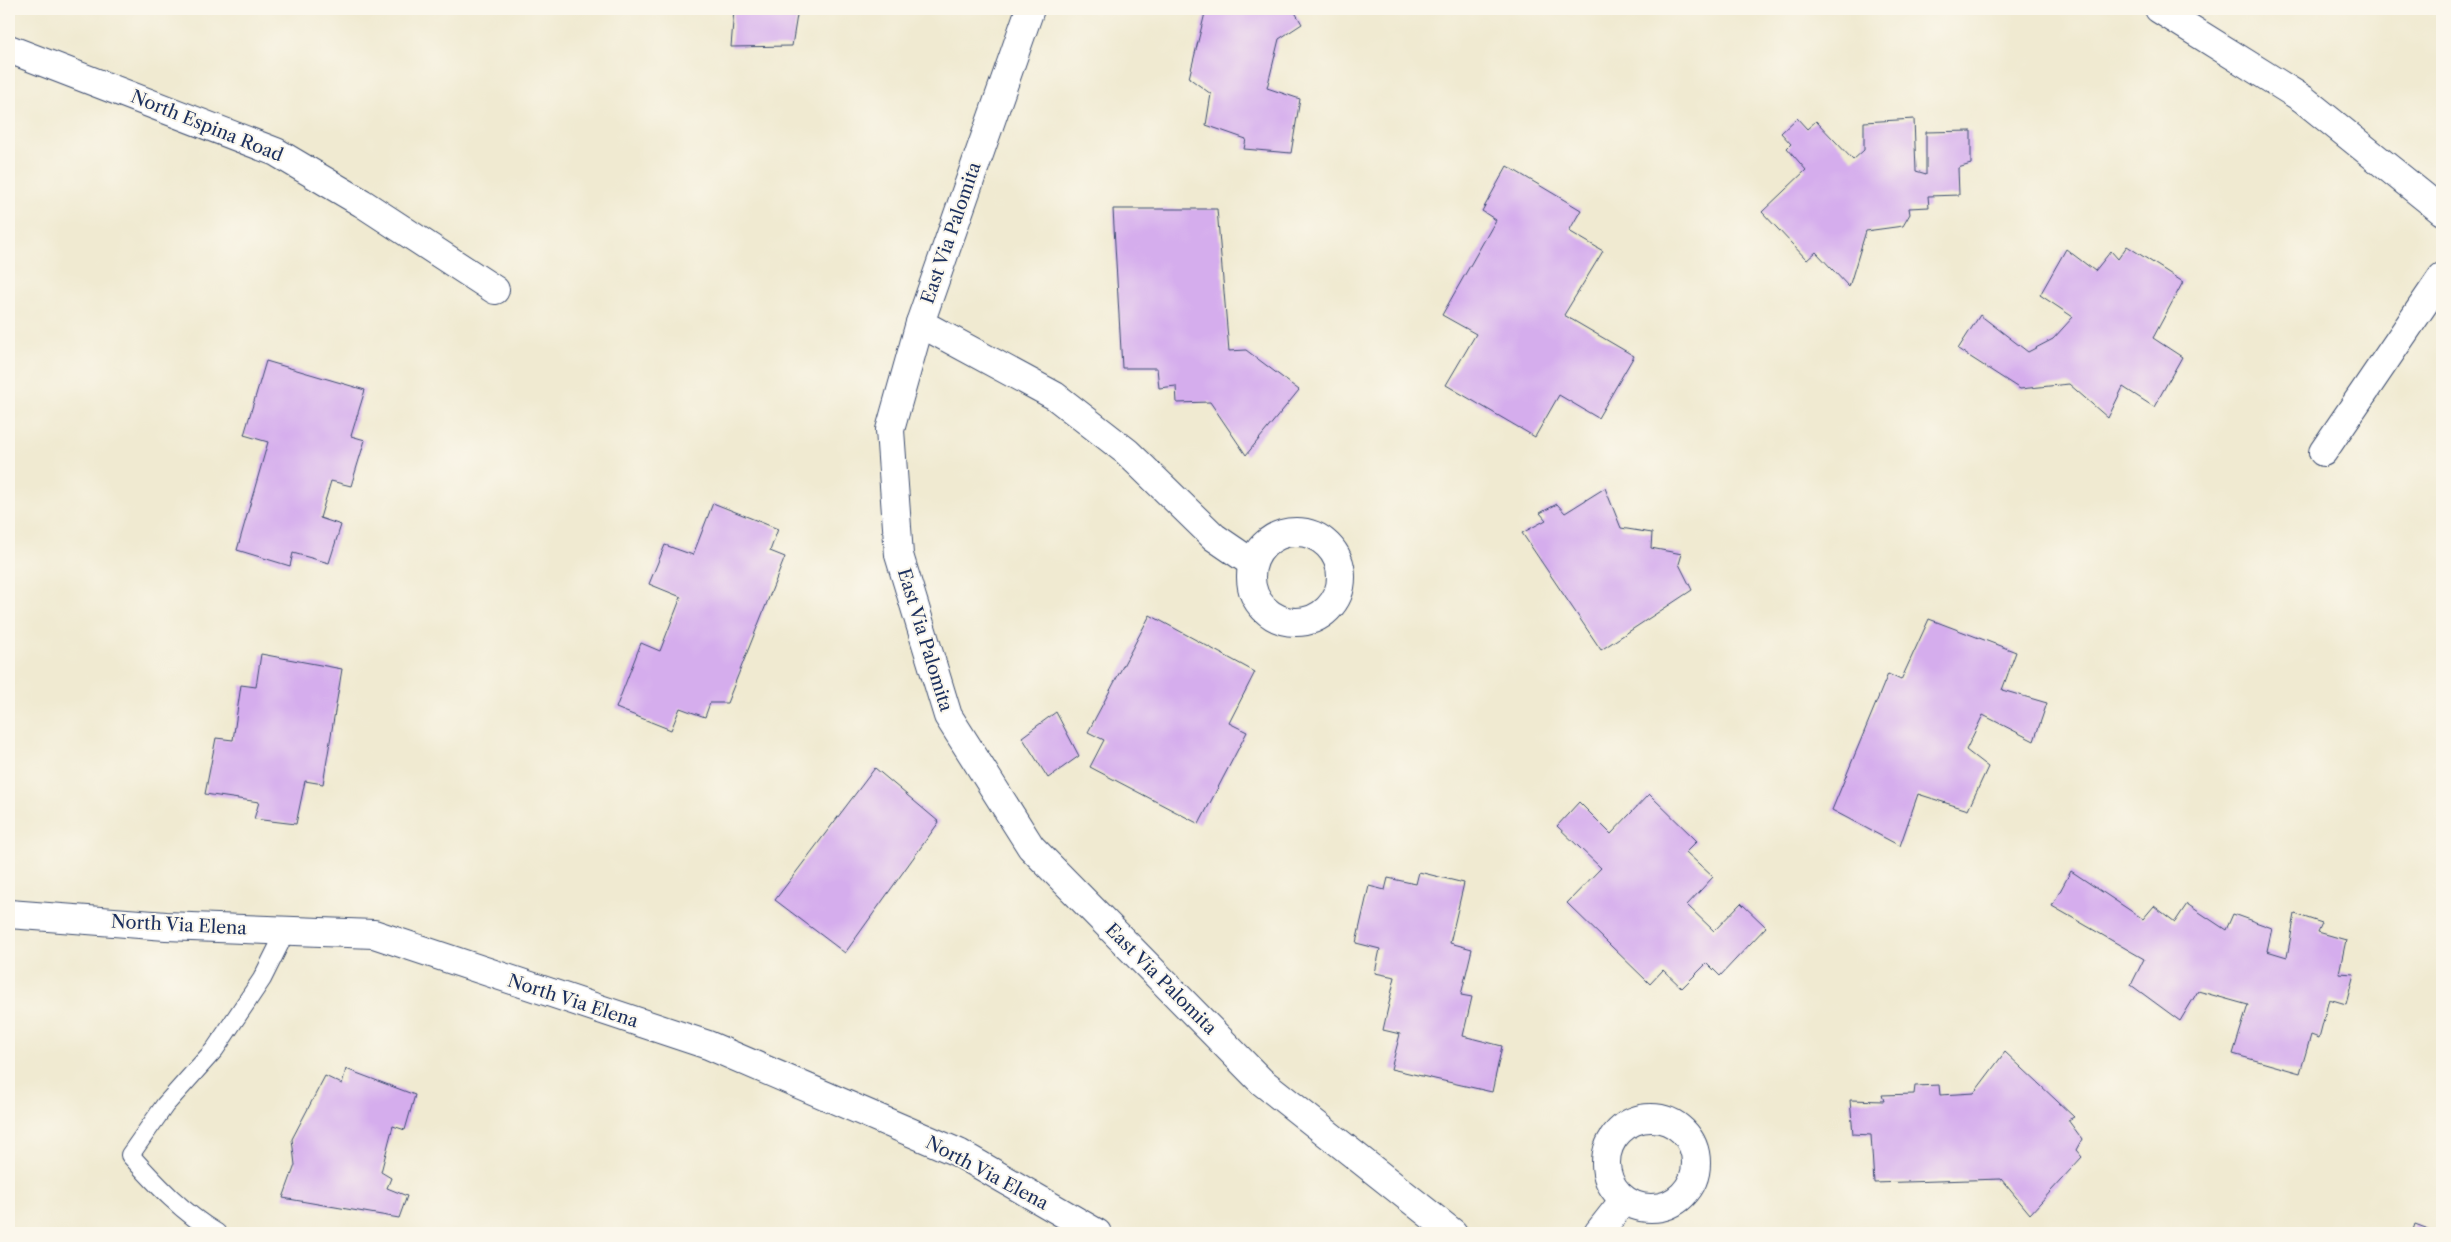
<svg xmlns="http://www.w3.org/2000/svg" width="2451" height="1242" font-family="'Libre Caslon Text',serif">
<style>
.building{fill:#d5aded}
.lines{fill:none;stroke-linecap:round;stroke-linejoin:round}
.lane-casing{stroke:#3b4b6f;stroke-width:20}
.street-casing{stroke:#3b4b6f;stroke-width:30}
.lane{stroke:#fff;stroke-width:18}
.street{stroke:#fff;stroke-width:28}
.labels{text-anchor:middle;stroke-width:4;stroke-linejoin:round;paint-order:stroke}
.street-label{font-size:18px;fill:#1b2f5e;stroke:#fbf7ec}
</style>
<rect width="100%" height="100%" fill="#fbf7ec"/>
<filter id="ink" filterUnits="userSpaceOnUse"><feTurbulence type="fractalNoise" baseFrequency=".02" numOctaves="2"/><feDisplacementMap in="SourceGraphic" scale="10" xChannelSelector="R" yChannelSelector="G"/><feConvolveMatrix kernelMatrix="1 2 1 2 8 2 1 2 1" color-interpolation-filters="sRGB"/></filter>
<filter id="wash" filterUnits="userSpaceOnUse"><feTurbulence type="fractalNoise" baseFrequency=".0096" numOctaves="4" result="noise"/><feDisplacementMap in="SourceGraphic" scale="20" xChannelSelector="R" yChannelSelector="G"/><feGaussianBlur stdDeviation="1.12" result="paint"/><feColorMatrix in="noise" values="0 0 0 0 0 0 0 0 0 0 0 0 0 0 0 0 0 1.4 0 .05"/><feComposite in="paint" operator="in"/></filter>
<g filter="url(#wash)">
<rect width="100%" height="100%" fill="#f0ead1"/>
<g id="blocks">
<g class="building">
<path d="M734 9H798L792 46 731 47Z"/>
<path d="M1206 9H1293L1302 24 1279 39 1267 88 1300 99 1291 153 1244 149 1246 139 1206 125 1211 94 1189 78Z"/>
<path d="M1797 118 1807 129 1816 121 1853 160 1864 150V122L1914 119 1916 171 1926 174V132L1971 131V164L1958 168 1959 195 1928 196 1929 207 1909 208 1910 214 1903 226 1866 231 1849 287 1816 252 1807 260 1762 212 1806 170 1787 148 1791 144 1781 133Z"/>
<path d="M1507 166 1581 210 1569 231 1603 251 1564 315 1634 356 1598 418 1559 395 1535 437 1446 385 1476 334 1442 315 1496 220 1482 211Z"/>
<path d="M1113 209H1217L1229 351 1246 350 1299 390 1246 455 1210 402 1177 403 1176 386 1159 388 1157 368H1122Z"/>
<path d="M2127 246 2183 282 2153 338 2182 357 2154 407 2123 387 2108 418 2069 384 2020 389 1958 349 1980 315 2028 352 2053 339 2073 317 2040 295 2066 249 2095 271 2111 251 2118 259Z"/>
<path d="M266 361 365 390 351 436 365 440 351 486 331 481 320 518 341 525 329 563 293 553 290 566 237 550 268 442 244 435Z"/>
<path d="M1605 488 1621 528 1652 533 1651 548 1682 554 1679 564 1692 590 1601 650 1522 533 1546 520 1540 513 1557 504 1565 513Z"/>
<path d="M713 503 778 529 770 551 785 557 727 703H710L705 717 680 708 671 730 616 708 641 643 660 651 681 597 649 584 665 545 693 555Z"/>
<path d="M1150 615 1255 672 1229 723 1247 732 1199 824 1090 767 1104 740 1088 732Z"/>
<path d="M1929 619 2016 652 2002 690 2047 703 2034 741 1983 715 1966 750 1988 767 1968 810 1918 794 1900 846 1832 810 1888 674 1901 680Z"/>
<path d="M261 654 342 669 323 784 305 781 296 824 254 819 259 802 205 794 216 738 233 740 241 685 256 687Z"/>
<path d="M1056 712 1079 756 1048 778 1022 737Z"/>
<path d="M875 768 939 822 845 953 775 900Z"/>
<path d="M1649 794 1697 841 1686 852 1713 877 1687 905 1714 931 1741 903 1766 927 1720 976 1707 963 1682 988 1663 970 1650 984 1567 903 1601 868 1557 826 1579 802 1611 834Z"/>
<path d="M2071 871 2143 919 2154 906 2175 922 2187 904 2226 930 2233 914 2272 928 2267 951 2287 957 2295 914 2322 923 2318 932 2346 940 2339 973 2354 974 2346 1004 2329 999 2319 1038 2311 1035 2300 1073 2233 1054 2248 1005 2198 991 2180 1021 2131 985 2144 959 2052 906Z"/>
<path d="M1419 872 1464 883 1450 943 1472 949 1461 995 1472 997 1463 1036 1502 1046 1492 1092 1391 1069 1400 1034 1383 1030 1395 977 1375 973 1380 949 1356 943 1369 886 1385 890 1388 878 1416 884Z"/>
<path d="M2005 1052 2074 1117 2068 1120 2082 1139 2076 1150 2082 1157 2030 1214 2001 1179 1874 1183 1871 1135 1853 1134 1850 1100 1884 1101 1882 1095 1914 1094 1915 1086 1939 1085 1940 1095 1974 1093Z"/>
<path d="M346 1069 415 1095 405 1130 393 1126 381 1172 391 1178 387 1188 407 1196 399 1218 283 1198 295 1165 292 1139 325 1076 342 1084Z"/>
<path d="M2415 1224 2439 1233H2412Z"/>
</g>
</g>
</g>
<g filter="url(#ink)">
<use href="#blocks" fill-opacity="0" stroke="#3b4b6f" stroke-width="1"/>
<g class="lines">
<g class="lane-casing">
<path id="lane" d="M217 1233C183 1213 157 1185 130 1155L165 1105 215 1049 262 979 286 931"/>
</g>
<g class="street-casing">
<g id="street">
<path d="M1030 9 920 323 890 430 899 555 948 716 1031 847 1261 1081 1453 1233"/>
<path d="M2159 9 2303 99 2442 211"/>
<path d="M9 49 276 152 362 203 495 290"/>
<path d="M920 323 1055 396 1127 452 1214 537 1252 563"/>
<path d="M2323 452 2442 277"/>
<circle cx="1296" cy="577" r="45"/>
<path d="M9 914 166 926 374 934 708 1045 959 1153 1097 1233"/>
<circle cx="1651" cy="1163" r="45"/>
<path d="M1598 1233 1624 1200"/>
</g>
</g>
<use href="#lane" class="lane"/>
<use href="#street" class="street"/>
</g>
</g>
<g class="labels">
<g class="street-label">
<text transform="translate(207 126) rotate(22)" y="6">North Espina Road</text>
<text transform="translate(951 233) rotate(-71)" y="6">East Via Palomita</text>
<text transform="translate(925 640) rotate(73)" y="6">East Via Palomita</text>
<text transform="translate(179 925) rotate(3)" y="6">North Via Elena</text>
<text transform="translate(1161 979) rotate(45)" y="6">East Via Palomita</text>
<text transform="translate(573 1001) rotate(18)" y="6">North Via Elena</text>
<text transform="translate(987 1173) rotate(28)" y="6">North Via Elena</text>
</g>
</g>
<rect width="2451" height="1242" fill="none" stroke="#fbf7ec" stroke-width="30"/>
</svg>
